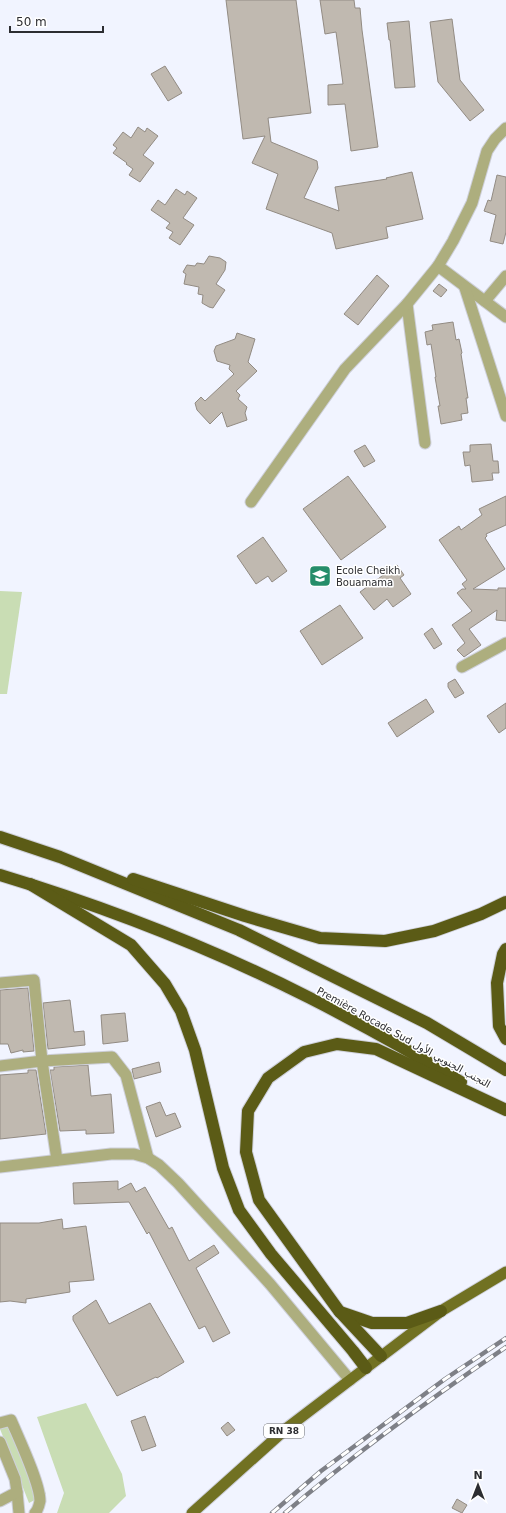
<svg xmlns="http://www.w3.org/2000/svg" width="506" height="1513" font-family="'DejaVu Sans',Vazirmatn,sans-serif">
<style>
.green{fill:#c9ddb4}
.building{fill:#c0b9b0;stroke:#928b83}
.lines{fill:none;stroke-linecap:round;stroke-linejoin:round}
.minor-casing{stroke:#ced0da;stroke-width:13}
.primary-casing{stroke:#ced0da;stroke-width:13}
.motorway-casing{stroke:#ced0da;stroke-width:14}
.minor{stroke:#adae7e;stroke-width:11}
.primary{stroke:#717122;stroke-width:11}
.motorway{stroke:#5b5b16;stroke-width:12}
.rail-casing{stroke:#7e8087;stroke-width:4.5}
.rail{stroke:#fff;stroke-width:3;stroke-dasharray:9;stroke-linecap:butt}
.labels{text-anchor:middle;stroke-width:3;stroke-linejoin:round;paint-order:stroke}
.shield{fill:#fff;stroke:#6b6c6f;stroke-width:1}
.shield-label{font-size:9px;font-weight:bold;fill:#2c2d31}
.poi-label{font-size:10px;fill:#2c2d31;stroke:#fff;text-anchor:start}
.street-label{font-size:10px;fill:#2c2d31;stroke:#fff}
</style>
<rect width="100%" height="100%" fill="#f1f4ff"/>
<g class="green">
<path d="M0 591 22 592 7 694H0Z"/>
<path d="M86 1403 122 1474 126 1496 109 1513H57L64 1493 37 1417Z"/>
<path d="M14 1424 46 1494 29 1503 0 1429Z"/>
</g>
<g class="building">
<path d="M226 0H296L311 113 268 118 271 142 317 161 318 168 304 198 339 211 335 187 387 179 386 178 412 172 423 219 386 227 388 238 336 249 332 233 266 209 278 174 252 163 265 136 243 139Z"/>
<path d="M320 0H354L355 8H360L362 30 378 147 351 151 345 104 328 105V85L343 84 336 32 325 34Z"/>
<path d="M452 19 460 80 484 110 470 121 438 82 430 22Z"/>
<path d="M409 21 415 87 395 88 390 40H389L387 23Z"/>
<path d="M165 66 182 93 168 101 151 74Z"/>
<path d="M138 127 145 132 147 128 158 136 143 155 154 163 140 182 129 175 133 169 126 164 127 163 113 153 117 148 113 145 123 132 131 138Z"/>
<path d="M497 175 506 177V232L503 244 490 241 496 215 484 211 488 200 491 201Z"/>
<path d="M176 189 185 195 187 191 197 198 183 218 194 225 180 245 169 238 173 232 166 228 170 223 151 210 158 200 165 205Z"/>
<path d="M209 256 220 258 226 262 225 270 216 284 225 290 213 308 209 307 202 303 203 295 198 294 199 287 184 284 186 274 183 272 187 265 195 266 197 263 204 264Z"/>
<path d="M377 275 389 286 358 325 344 314Z"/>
<path d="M439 284 447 290 441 297 433 291Z"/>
<path d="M453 322 456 340 459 339 462 353 461 354 468 398H466L468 413 461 414 462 420 441 424 438 406H440L435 377H436L431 344 427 345 425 332 433 330 432 325Z"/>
<path d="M237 333 255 339 248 362 257 371 236 391 240 395 238 399 247 407 245 413 247 420 227 427 222 412 210 424 197 410 195 403 201 397 205 401 234 374 229 369 230 365 217 361 214 351 216 346 235 339Z"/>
<path d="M491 444 493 461H498L499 473H492L493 480 472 482 470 465 465 466 463 452H470V445Z"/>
<path d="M365 445 375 461 364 467 354 451Z"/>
<path d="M348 476 386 527 341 560 303 509Z"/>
<path d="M506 496V525L486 534 487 536 485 538 505 569 473 589 498 590V588H506V621L496 620 497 610 469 629 481 645 464 657 457 650 465 643 452 625 472 611 457 593 462 589H466L462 584 467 580 439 540 459 526 461 530 482 515 479 509Z"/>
<path d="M263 537 287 571 272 582 268 576 256 584 237 556Z"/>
<path d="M397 565 404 575 400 578 411 594 393 607 387 599 374 610 360 592Z"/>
<path d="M340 605 363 638 322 665 300 631Z"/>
<path d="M432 628 442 644 434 649 424 634Z"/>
<path d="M455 679 464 693 455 698 448 687V683Z"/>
<path d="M426 699 434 712 397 737 388 723Z"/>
<path d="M506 703V728L499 733 487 716Z"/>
<path d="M28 988 34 1051 23 1052V1050L11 1053 8 1044H0V990Z"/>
<path d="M70 1000 74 1032 84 1031 85 1045 48 1049 43 1003Z"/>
<path d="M125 1013 128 1041 103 1044 101 1015Z"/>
<path d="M159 1062 161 1072 134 1079 132 1069Z"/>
<path d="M88 1065 91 1096 111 1094 114 1133 86 1134V1130L60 1131 50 1070H54V1067Z"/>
<path d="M28 1070H36L46 1134 0 1139V1075L28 1073Z"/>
<path d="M160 1102 166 1116 175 1113 181 1127 156 1137 146 1107Z"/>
<path d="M118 1181V1190L131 1183 136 1192 145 1187 169 1229 172 1227 189 1261 214 1245 219 1253 196 1268 230 1333 213 1342 205 1326 199 1329 149 1232 147 1234 129 1202 74 1204 73 1183Z"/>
<path d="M62 1219 63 1229 86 1226 94 1280 69 1282 70 1292 26 1299V1303L10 1301 0 1302V1223H39Z"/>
<path d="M96 1300 109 1324 150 1303 184 1362 157 1378 156 1377 117 1396 73 1320V1316Z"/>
<path d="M145 1416 156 1446 142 1451 131 1421Z"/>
<path d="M228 1422 235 1430 227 1436 221 1428Z"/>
<path d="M457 1499 467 1505 462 1513 452 1508Z"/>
</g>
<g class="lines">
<g class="minor-casing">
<g id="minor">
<path d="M438 266 506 317"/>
<path d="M465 288 506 416"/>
<path d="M485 301 506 276"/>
<path d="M407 304 425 443"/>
<path d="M251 502 345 369 407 304 438 266 453 241 472 203 487 151 495 139 506 128"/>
<path d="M462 667 506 643"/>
<path d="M0 983 34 980 42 1061 57 1160"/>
<path d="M0 1066 42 1061 112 1057 126 1075 148 1158"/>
<path d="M0 1167 111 1154H134L148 1158 159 1165 178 1183 270 1284 350 1380"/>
<path d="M0 1423 11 1420C19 1439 40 1483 40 1501 39 1506 38 1510 35 1513"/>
<path d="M0 1442 15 1479 17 1492 19 1513"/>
<path d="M0 1501 17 1492"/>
</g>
</g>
<g class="primary-casing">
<path id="primary" d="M192 1513 287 1428 350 1380 441 1311 506 1272"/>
</g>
<g class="motorway-casing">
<g id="motorway">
<path d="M0 837 60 857 239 930 427 1023 506 1070"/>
<path d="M0 875C106 907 211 948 310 998 361 1024 412 1052 461 1082"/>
<path d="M133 879 245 916 320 938 385 941 434 931 481 914 506 902"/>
<path d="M30 884 131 945 165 984 181 1011 195 1050 223 1168 239 1210 271 1254 353 1351 366 1368"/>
<path d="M506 949 503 954 497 983 499 1026 506 1039"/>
<path d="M340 1312 372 1323H407L441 1311"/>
<path d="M381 1356 339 1311 259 1200 246 1152 248 1111 268 1078 304 1052 337 1044 376 1049 506 1110"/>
</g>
</g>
<use href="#minor" class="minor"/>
<use href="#primary" class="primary"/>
<use href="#motorway" class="motorway"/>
<g class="rail-casing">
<g id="rail">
<path d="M272 1513 321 1471 445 1379 506 1338"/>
<path d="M285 1513C355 1453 430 1399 506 1347"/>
</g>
</g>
<use href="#rail" class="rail"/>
</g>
<defs>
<g id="school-square" transform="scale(1.15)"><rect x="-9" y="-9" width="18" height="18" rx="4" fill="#258d6a" stroke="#fff"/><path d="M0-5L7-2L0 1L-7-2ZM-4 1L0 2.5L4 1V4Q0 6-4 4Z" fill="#fff"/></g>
</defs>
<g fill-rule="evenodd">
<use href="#school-square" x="320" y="576"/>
</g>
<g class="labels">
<rect class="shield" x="264" y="1424" width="40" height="14" rx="3"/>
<g class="shield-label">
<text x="284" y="1434">RN 38</text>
</g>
<g class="poi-label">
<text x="336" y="574">Ecole Cheikh<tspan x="336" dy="12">Bouamama</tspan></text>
</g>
<g class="street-label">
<text transform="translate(404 1037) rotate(29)" y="4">Première Rocade Sud التجنب الجنوبي الأول</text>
</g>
</g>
<g transform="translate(478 1485)" stroke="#ffffff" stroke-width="3" paint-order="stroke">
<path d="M0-3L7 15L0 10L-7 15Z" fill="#2c2d31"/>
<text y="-6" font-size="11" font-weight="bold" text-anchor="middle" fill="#2c2d31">N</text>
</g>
<path d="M10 26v6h93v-6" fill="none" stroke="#2c2d31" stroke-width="2"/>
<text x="16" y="26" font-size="12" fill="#2c2d31" stroke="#ffffff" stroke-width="3" paint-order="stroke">50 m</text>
</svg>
